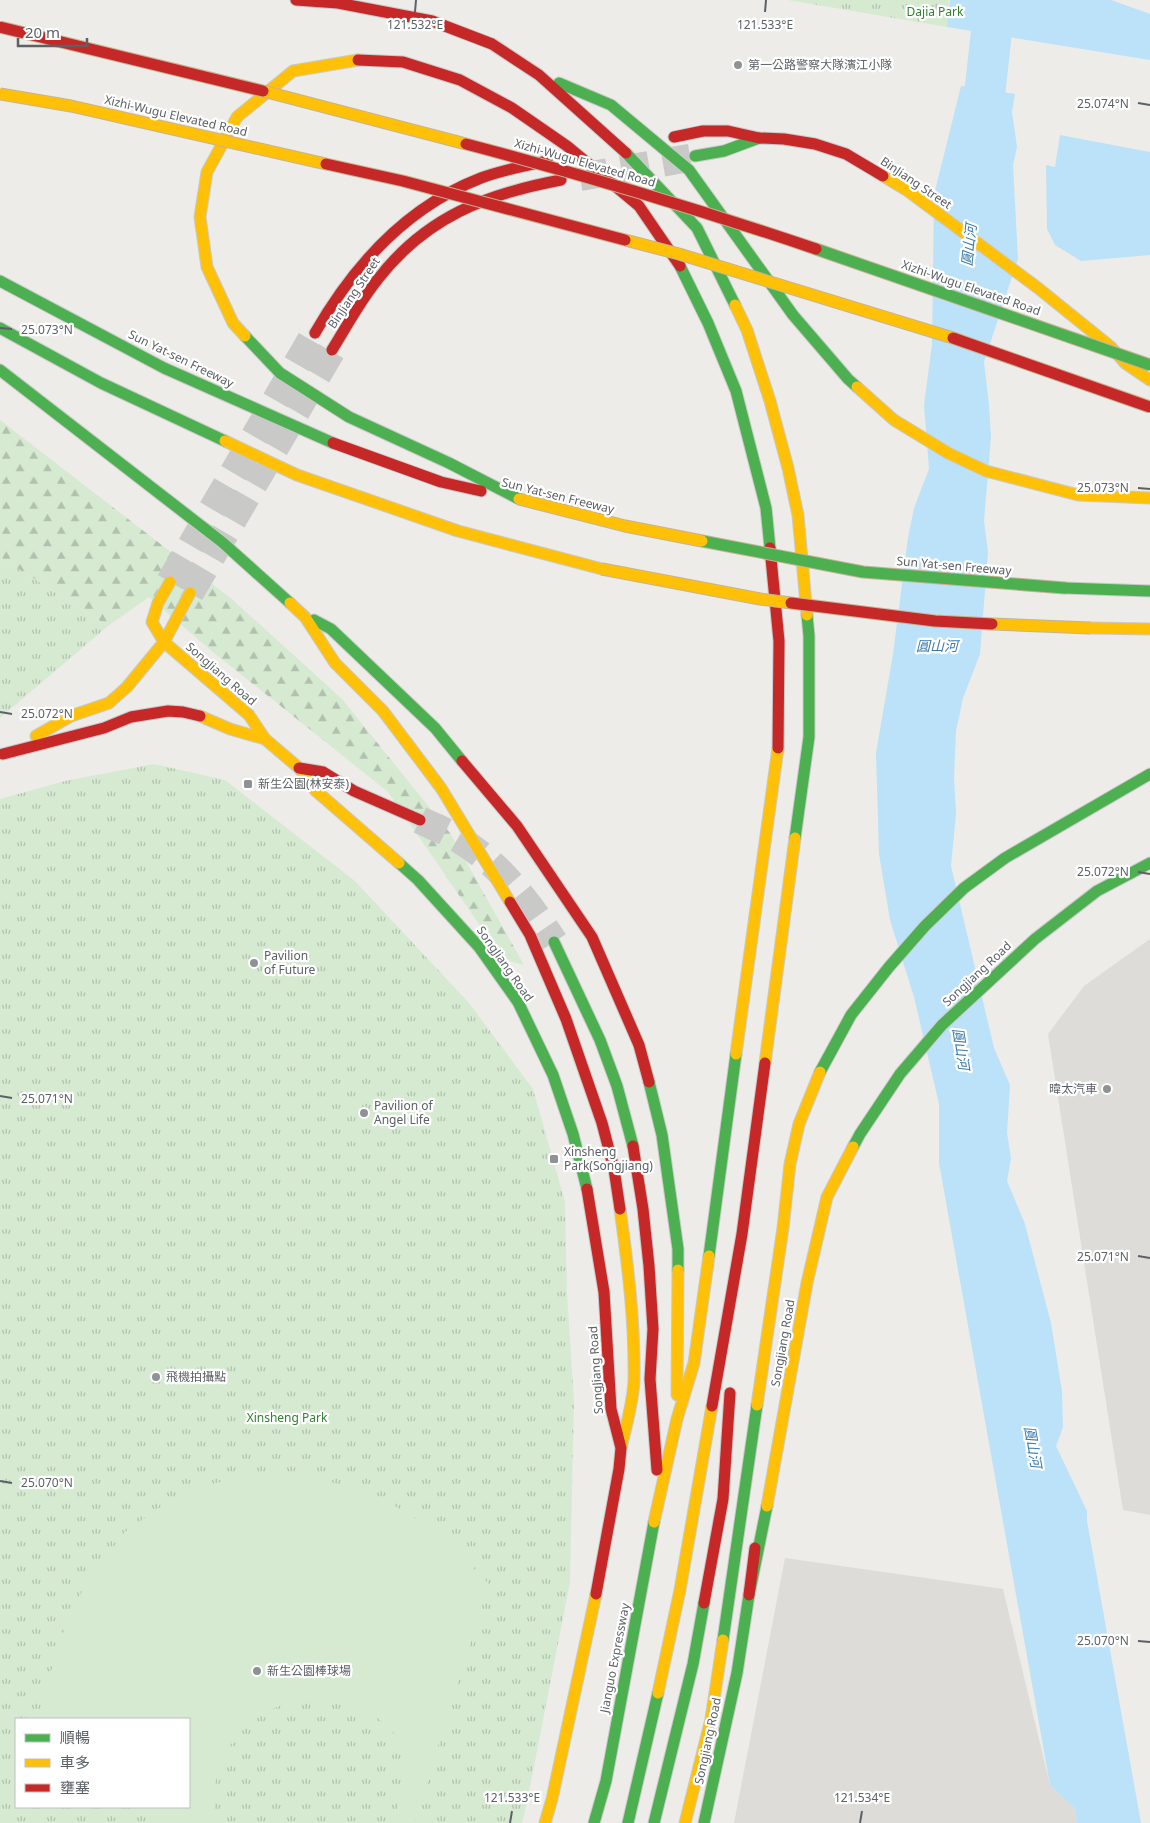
<svg xmlns="http://www.w3.org/2000/svg" width="1150" height="1823" font-family="'Noto Sans','Noto Sans TC',sans-serif">
<style>
.industrial{fill:#dedcd9}
.forest{fill:url(#forest-firs)}
.park{fill:url(#park-tufts);fill-rule:evenodd}
.garden{fill:#d6ead2}
.water{fill:#bbe2f8}
.lines{fill:none;stroke-linecap:round;stroke-linejoin:round}
.river{stroke:#bbe2f8;stroke-width:41}
.secondary-tunnel{stroke:#c9c9c8;stroke-width:28;stroke-dasharray:28 14;stroke-linecap:butt}
.highway-tunnel{stroke:#c9c9c8;stroke-width:28;stroke-dasharray:28 14;stroke-linecap:butt}
.fast-casing{stroke:#c9c9ca;stroke-width:13}
.slow-casing{stroke:#c9c9ca;stroke-width:13}
.jam-casing{stroke:#c9c9ca;stroke-width:13}
.fast{stroke:#4caf50;stroke-width:11}
.slow{stroke:#ffc107;stroke-width:11}
.jam{stroke:#c62828;stroke-width:11}
.fast-bridge-casing{stroke:#c5b394;stroke-width:13;stroke-linecap:butt}
.slow-bridge-casing{stroke:#c5b394;stroke-width:13;stroke-linecap:butt}
.jam-bridge-casing{stroke:#c5b394;stroke-width:13;stroke-linecap:butt}
.fast-bridge{stroke:#4caf50;stroke-width:11}
.slow-bridge{stroke:#ffc107;stroke-width:11}
.jam-bridge{stroke:#c62828;stroke-width:11}
.ticks{fill:none;stroke:#5c6166;stroke-width:2}
.poi-dot{fill:#8f9294;stroke:#fff;stroke-width:2}
.labels{text-anchor:middle;stroke-width:4.5;stroke-linejoin:round;paint-order:stroke}
.park-label{font-size:12px;fill:#308230;stroke:#fff}
.poi-label{font-size:12px;fill:#5c6166;stroke:#fff;text-anchor:start}
.street-label{font-size:12px;fill:#5c6166;stroke:#fff}
.water-label{font-size:14px;font-style:italic;fill:#3a7aad;stroke:#fff}
.ticks-label{font-size:12px;text-anchor:middle;fill:#5c6166;stroke:#fff;stroke-width:4.5;stroke-linejoin:round;paint-order:stroke}
</style>
<defs>
<pattern id="forest-firs" width="22" height="20" patternUnits="userSpaceOnUse" patternTransform="scale(1.25)"><rect width="22" height="20" fill="#d6ead2"/><path d="M5 1l3.5 6h-7zM16 11l3.5 6h-7z" fill="#b1c1ae"/></pattern>
<pattern id="park-tufts" width="24" height="20" patternUnits="userSpaceOnUse" patternTransform="scale(1.25)"><rect width="24" height="20" fill="#d6ead2"/><path d="M3 7l-1-3M5 7V3M7 7l1-3M15 17l-1-3M17 17v-4M19 17l1-3" fill="none" stroke="#b1c1ae"/></pattern>
</defs>
<rect width="100%" height="100%" fill="#edece8"/>
<g class="industrial">
<path d="M1150 939V1515L1123 1510 1048 1034 1084 986Z"/>
<path d="M785 1558 1003 1589 1050 1785 1075 1809 1077 1823H734Z"/>
</g>
<path class="forest" d="M0 420 233 600 342 699 450 833 524 965 503 959 388 792 208 648 149 597 108 626 0 557Z"/>
<g class="park">
<path d="M788 0H949L947 27Z"/>
<path d="M0 557 108 626 0 718Z"/>
<path d="M154 764 225 780 355 881 469 1003 533 1089 565 1202 567 1294 574 1401 570 1582 527 1802 522 1823H0V799L65 781ZM16 1719H189V1807H16Z"/>
</g>
<path class="garden" d="M249 1475 314 1477 378 1496 438 1532 489 1584 414 1823H394L410 1755C403 1746 397 1736 389 1728 382 1720 370 1713 361 1708 355 1705 346 1704 339 1702 268 1684 198 1751 217 1823H162L135 1807H189V1719H45L44 1699 58 1644 85 1585 125 1532 183 1491Z"/>
<g class="water">
<path d="M950 0H1111L1150 14V60L947 27Z"/>
<path d="M961 86 1015 94 1012 112 1017 147 1013 165 1018 259 984 362 989 405 991 437 984 521 988 552 980 654 963 698 956 731 954 777 956 814 951 866 994 1048 1010 1085 1007 1133 1011 1158 1007 1181 1025 1224 1051 1323 1062 1391 1063 1427 1056 1446 1087 1511V1521L1141 1823H1077L1075 1809 1050 1785 939 1163V1104L914 997 890 920 879 854 876 753 893 654 908 538 914 508 929 469 924 405 932 344 934 195Z"/>
<path d="M1060 135 1150 152V255L1081 261 1055 245 1047 229 1046 165 1055 167Z"/>
</g>
<g class="lines">
<path class="river" d="M979 145 995 0"/>
<g class="secondary-tunnel">
<path d="M580 177 695 157"/>
<path d="M170 582 315 333"/>
<path d="M190 593 332 350"/>
</g>
<path class="highway-tunnel" d="M420 820C432 826 444 830 455 837 498 861 528 902 554 942"/>
<g class="fast-casing">
<g id="fast">
<path d="M559 83 611 105 689 170 793 315 848 379 857 387"/>
<path d="M626 153 697 228 735 305"/>
<path d="M695 156 724 151 759 138"/>
<path d="M680 266 708 323 736 391 766 508 770 548"/>
<path d="M0 281 164 368 333 443"/>
<path d="M0 328 101 383 225 441"/>
<path d="M245 336 280 373 349 417 449 463 519 499"/>
<path d="M0 370 222 542 290 603"/>
<path d="M1065 588 1150 591"/>
<path d="M314 620 331 629 435 728 462 761"/>
<path d="M795 838 809 737V636L807 615"/>
<path d="M399 863 418 880 479 947 518 1002 553 1075 573 1134 587 1189"/>
<path d="M554 942 600 1040 617 1086 633 1146"/>
<path d="M820 1072 851 1015 889 967 925 926 964 888 1005 858 1150 774"/>
<path d="M649 1082 662 1135 678 1249V1270"/>
<path d="M853 1147 860 1134 900 1074 942 1025 1035 939 1097 891 1150 863"/>
<path d="M709 1256 736 1054"/>
<path d="M723 1640 757 1405"/>
<path d="M594 1823 606 1781 654 1522"/>
<path d="M628 1823 658 1693"/>
<path d="M654 1823 693 1664 704 1603"/>
<path d="M704 1823 737 1673 749 1595 767 1506"/>
</g>
</g>
<g class="slow-casing">
<g id="slow">
<path d="M883 176 908 191 1038 288 1111 347 1125 363 1150 380"/>
<path d="M735 305 747 330 770 401 788 468 798 515 807 615"/>
<path d="M245 336 233 323 207 267 200 217 207 172 237 117 293 71 358 60"/>
<path d="M857 387 894 420 948 453 986 471 1078 495 1150 498"/>
<path d="M225 441 297 475 458 531 602 569"/>
<path d="M170 582 158 603 152 622 164 642 249 715 265 739 299 768 315 790 399 863"/>
<path d="M290 603 305 617 335 663 383 711 441 788 510 902"/>
<path d="M1090 628 1150 629"/>
<path d="M200 716 230 729 265 739"/>
<path d="M36 736 71 716 109 703 127 687 164 642 190 593"/>
<path d="M736 1054 778 748"/>
<path d="M765 1063 795 838"/>
<path d="M620 1209C628 1266 635 1323 634 1381 633 1403 626 1426 621 1448"/>
<path d="M677 1395 678 1270"/>
<path d="M757 1405 783 1228 790 1164 799 1124 820 1072"/>
<path d="M767 1506 807 1283 827 1197 853 1147"/>
<path d="M654 1522 677 1419 694 1363 709 1256"/>
<path d="M658 1693 680 1590 712 1406"/>
<path d="M545 1823 552 1799 596 1594"/>
<path d="M685 1823 711 1719 723 1640"/>
</g>
</g>
<g class="jam-casing">
<g id="jam">
<path d="M296 0 338 3 432 21 492 44 539 75 626 153"/>
<path d="M358 60 403 62 460 80 512 108 567 146 639 206 680 266"/>
<path d="M674 137 703 131H728L759 138 784 139 815 144 846 154 883 176"/>
<path d="M315 333C354 265 406 207 481 178 502 170 525 166 547 161"/>
<path d="M332 350C347 326 360 301 378 279 426 217 486 194 561 180"/>
<path d="M333 443 441 482 481 491"/>
<path d="M770 548 779 641 778 748"/>
<path d="M3 754 104 728 131 717 168 711 183 712 200 716"/>
<path d="M462 761 517 826 592 937 639 1045 649 1082"/>
<path d="M299 768 323 772 354 791 420 820"/>
<path d="M510 902 530 935 566 1019 602 1123 614 1169 620 1209"/>
<path d="M633 1146 643 1209 649 1266 653 1329 650 1379 657 1470"/>
<path d="M587 1189 604 1292 611 1409 621 1448 619 1469 596 1594"/>
<path d="M712 1406 742 1234 765 1063"/>
<path d="M749 1595 755 1548"/>
<path d="M704 1603 723 1499 730 1393"/>
</g>
</g>
<use href="#fast" class="fast"/>
<use href="#slow" class="slow"/>
<use href="#jam" class="jam"/>
<g class="fast-bridge-casing">
<g id="fast-bridge">
<path d="M816 249 1150 365"/>
<path d="M702 541 863 572 1065 588"/>
</g>
</g>
<g class="slow-bridge-casing">
<g id="slow-bridge">
<path d="M263 91 466 144"/>
<path d="M0 94 71 106 326 164"/>
<path d="M625 240 679 254 953 338"/>
<path d="M519 499 625 526 702 541"/>
<path d="M602 569 760 599 791 603"/>
<path d="M992 624 1090 628"/>
</g>
</g>
<g class="jam-bridge-casing">
<g id="jam-bridge">
<path d="M0 27 263 91"/>
<path d="M466 144C584 175 701 210 816 249"/>
<path d="M326 164 403 181 625 240"/>
<path d="M953 338 1150 407"/>
<path d="M791 603 935 621 992 624"/>
</g>
</g>
<use href="#fast-bridge" class="fast-bridge"/>
<use href="#slow-bridge" class="slow-bridge"/>
<use href="#jam-bridge" class="jam-bridge"/>
</g>
<path class="ticks" d="M415 12 416 0M765 12 766 0M1138 103 1150 105M0 328 12 329M1138 488 1150 489M0 712 12 714M1138 872 1150 874M0 1096 12 1098M1138 1256 1150 1258M0 1481 12 1483M1138 1641 1150 1642M510 1823 512 1811M860 1823 862 1811"/>
<g class="poi-dot">
<circle cx="738" cy="65" r="5"/>
<rect x="243" y="779" width="10" height="10" rx="2.5"/>
<circle cx="254" cy="963" r="5"/>
<circle cx="1107" cy="1089" r="5"/>
<circle cx="364" cy="1113" r="5"/>
<rect x="549" y="1154" width="10" height="10" rx="2.5"/>
<circle cx="156" cy="1377" r="5"/>
<circle cx="257" cy="1671" r="5"/>
</g>
<g class="labels">
<g class="park-label">
<text x="935" y="16">Dajia Park</text>
<text x="287" y="1422">Xinsheng Park</text>
</g>
<g class="poi-label">
<text x="748" y="69">第一公路警察大隊濱江小隊</text>
<text x="258" y="788">新生公園(林安泰)</text>
<text x="264" y="960">Pavilion<tspan x="264" dy="14">of Future</tspan></text>
<text x="1097" y="1093" text-anchor="end">暐太汽車</text>
<text x="374" y="1110">Pavilion of<tspan x="374" dy="14">Angel Life</tspan></text>
<text x="564" y="1156">Xinsheng<tspan x="564" dy="14">Park(Songjiang)</tspan></text>
<text x="166" y="1381">飛機拍攝點</text>
<text x="267" y="1675">新生公園棒球場</text>
</g>
<g class="street-label">
<text transform="translate(176 116) rotate(13)" y="4">Xizhi-Wugu Elevated Road</text>
<text transform="translate(585 163) rotate(16)" y="4">Xizhi-Wugu Elevated Road</text>
<text transform="translate(916 183) rotate(34)" y="4">BinJiang Street</text>
<text transform="translate(971 288) rotate(19)" y="4">Xizhi-Wugu Elevated Road</text>
<text transform="translate(354 293) rotate(-56)" y="4">BinJiang Street</text>
<text transform="translate(181 359) rotate(26)" y="4">Sun Yat-sen Freeway</text>
<text transform="translate(558 496) rotate(14)" y="4">Sun Yat-sen Freeway</text>
<text transform="translate(954 566) rotate(5)" y="4">Sun Yat-sen Freeway</text>
<text transform="translate(221 674) rotate(41)" y="4">SongJiang Road</text>
<text transform="translate(505 964) rotate(55)" y="4">SongJiang Road</text>
<text transform="translate(977 974) rotate(-43)" y="4">Songjiang Road</text>
<text transform="translate(783 1343) rotate(-80)" y="4">Songjiang Road</text>
<text transform="translate(596 1370) rotate(-94)" y="4">SongJiang Road</text>
<text transform="translate(615 1658) rotate(-79)" y="4">Jianguo Expressway</text>
<text transform="translate(708 1741) rotate(-78)" y="4">Songjiang Road</text>
</g>
<g class="water-label">
<text transform="translate(969 245) rotate(-84)" y="5">圓山河</text>
<text x="937" y="651">圓山河</text>
<text transform="translate(961 1049) rotate(81)" y="5">圓山河</text>
<text transform="translate(1033 1447) rotate(80)" y="5">圓山河</text>
</g>
</g>
<g class="ticks-label">
<text x="415" y="29">121.532°E</text>
<text x="765" y="29">121.533°E</text>
<text x="1103" y="108">25.074°N</text>
<text x="47" y="334">25.073°N</text>
<text x="1103" y="492">25.073°N</text>
<text x="47" y="718">25.072°N</text>
<text x="1103" y="876">25.072°N</text>
<text x="47" y="1103">25.071°N</text>
<text x="1103" y="1261">25.071°N</text>
<text x="47" y="1487">25.070°N</text>
<text x="1103" y="1645">25.070°N</text>
<text x="512" y="1802">121.533°E</text>
<text x="862" y="1802">121.534°E</text>
</g>
<rect x="15" y="1718" width="175" height="90" fill="#ffffff" stroke="#bec0c2"/>
<rect x="25" y="1734" width="25" height="8" fill="#4caf50" stroke="#bec0c2"/>
<text x="60" y="1743" font-size="15" fill="#5c6166">順暢</text>
<rect x="25" y="1759" width="25" height="8" fill="#ffc107" stroke="#bec0c2"/>
<text x="60" y="1768" font-size="15" fill="#5c6166">車多</text>
<rect x="25" y="1784" width="25" height="8" fill="#c62828" stroke="#bec0c2"/>
<text x="60" y="1793" font-size="15" fill="#5c6166">壅塞</text>
<path d="M18 38v8h69v-8" fill="none" stroke="#5c6166" stroke-width="2.5"/>
<text x="25" y="38" font-size="15" fill="#5c6166" stroke="#ffffff" stroke-width="4" paint-order="stroke">20 m</text>
</svg>
